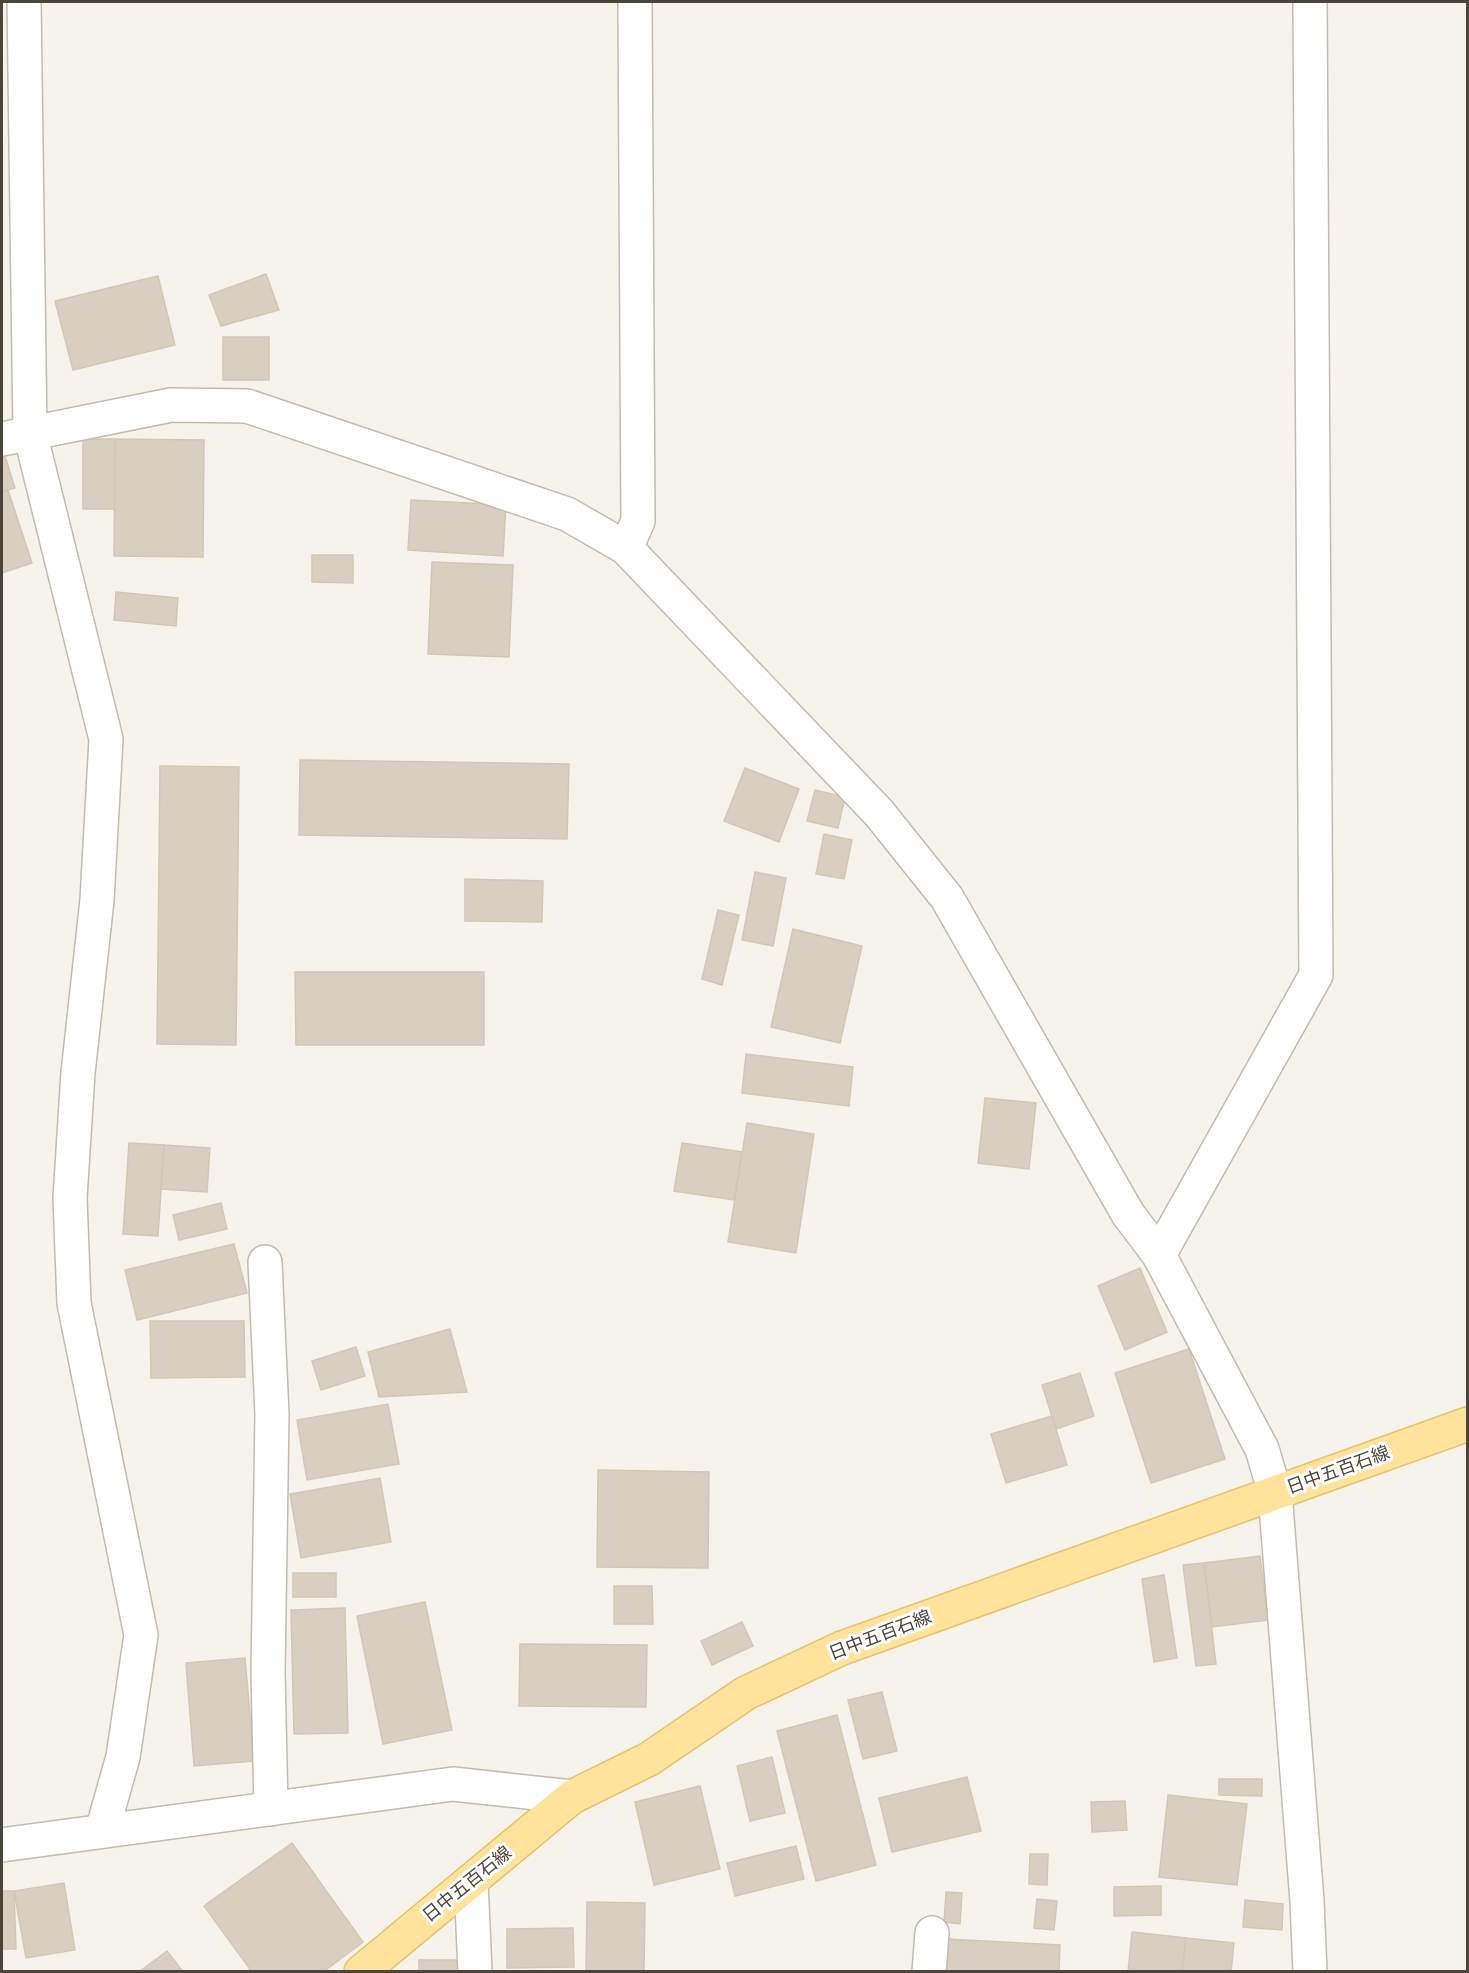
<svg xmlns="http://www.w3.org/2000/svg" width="1469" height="1973" font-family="Montserrat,'Noto Sans JP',sans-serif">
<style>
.building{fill:#d8cfc1;stroke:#d3c7b4;stroke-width:1.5}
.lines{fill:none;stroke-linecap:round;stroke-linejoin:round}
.minor-casing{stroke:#c2bbae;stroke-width:36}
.major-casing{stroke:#e6c16a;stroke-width:36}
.minor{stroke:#fff;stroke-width:33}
.major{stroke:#ffe39c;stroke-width:33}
.labels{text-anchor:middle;stroke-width:6;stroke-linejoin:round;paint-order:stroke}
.street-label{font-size:18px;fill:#4b4439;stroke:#fff}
</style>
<rect width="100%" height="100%" fill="#f6f3ec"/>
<g class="building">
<path d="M266 274 279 310 221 326 209 295Z"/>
<path d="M158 276 175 345 73 370 55 301Z"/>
<rect x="223" y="337" width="46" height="43"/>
<rect x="83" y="439" width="32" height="70"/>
<path d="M115 439 204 440 203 557 114 556Z"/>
<path d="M5 456 15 488 2 492V457Z"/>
<path d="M8 490 32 563 2 573V492Z"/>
<path d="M411 500 506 505 503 556 408 550Z"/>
<path d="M312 555H353V583L312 582Z"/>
<path d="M432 562 513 565 509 657 428 654Z"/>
<path d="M116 592 178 598 176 626 114 620Z"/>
<path d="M300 760 569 764 567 839 299 835Z"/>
<path d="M160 766 239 767 236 1045 157 1044Z"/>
<path d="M745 768 799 789 779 842 724 821Z"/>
<path d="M815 790 845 797 838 828 807 821Z"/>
<path d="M824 834 852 840 844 879 816 874Z"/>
<path d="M755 872 786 878 773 946 742 940Z"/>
<path d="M465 879 543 881 542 922 465 921Z"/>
<path d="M718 910 739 915 722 985 702 979Z"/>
<path d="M793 929 862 946 840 1043 771 1027Z"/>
<path d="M295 972H484V1045H296Z"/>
<path d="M746 1054 853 1067 849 1106 742 1093Z"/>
<path d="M985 1098 1036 1103 1029 1169 978 1163Z"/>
<path d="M747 1123 814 1134 796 1253 728 1242Z"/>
<path d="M129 1143 164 1145 158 1236 123 1234Z"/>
<path d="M682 1143 742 1152 734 1200 674 1191Z"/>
<path d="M164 1145 210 1148 207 1192 161 1189Z"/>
<path d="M221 1203 227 1229 179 1240 173 1215Z"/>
<path d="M234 1244 247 1293 137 1320 125 1270Z"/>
<path d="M1140 1268 1167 1332 1125 1350 1098 1286Z"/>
<path d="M150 1321H244L245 1377 151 1378Z"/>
<path d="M450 1329 467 1392 379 1397 368 1352Z"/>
<path d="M356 1347 365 1376 321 1390 312 1361Z"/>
<path d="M1189 1349 1225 1459 1151 1483 1115 1373Z"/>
<path d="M1080 1373 1094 1416 1056 1429 1042 1385Z"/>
<path d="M388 1404 399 1464 307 1480 297 1420Z"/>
<path d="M1052 1416 1067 1465 1006 1483 991 1434Z"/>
<path d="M598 1470 709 1472 708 1568 597 1567Z"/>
<path d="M380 1478 391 1542 301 1558 290 1494Z"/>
<path d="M1260 1556 1268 1620 1212 1627 1204 1563Z"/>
<path d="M1204 1563 1216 1664 1196 1666 1183 1565Z"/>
<rect x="293" y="1573" width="43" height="24"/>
<path d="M1164 1575 1177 1658 1154 1662 1142 1579Z"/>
<path d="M614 1586H652L653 1624H614Z"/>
<path d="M425 1602 452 1730 383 1744 357 1616Z"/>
<path d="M345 1608 348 1733 294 1734 291 1610Z"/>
<path d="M742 1622 753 1646 712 1665 701 1641Z"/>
<path d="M520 1644 647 1645 646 1707 519 1706Z"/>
<path d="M245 1658 254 1761 194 1766 186 1663Z"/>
<path d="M882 1692 897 1751 863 1759 848 1700Z"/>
<path d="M837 1715 876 1865 816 1881 777 1731Z"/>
<path d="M772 1757 785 1813 750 1821 737 1766Z"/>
<path d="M967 1777 981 1831 892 1852 879 1798Z"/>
<path d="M1219 1779H1262V1796L1219 1795Z"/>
<path d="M700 1786 720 1869 654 1885 635 1802Z"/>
<path d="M1168 1795 1247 1804 1237 1885 1159 1877Z"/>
<path d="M1125 1801 1127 1830 1092 1832 1091 1802Z"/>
<path d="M292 1843 363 1942 323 1972H252L204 1906Z"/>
<path d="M796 1846 804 1879 735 1896 727 1863Z"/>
<path d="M1030 1854H1048L1047 1885 1029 1884Z"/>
<path d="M64 1883 75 1950 26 1958 14 1891Z"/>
<path d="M1161 1886V1915L1114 1916V1887Z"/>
<path d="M2 1891H14L16 1949H2Z"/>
<path d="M946 1892 962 1893 960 1924 944 1922Z"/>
<path d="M1037 1899 1057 1901 1054 1930 1034 1928Z"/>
<path d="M1245 1900 1283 1904 1282 1930 1243 1927Z"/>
<path d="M587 1902 645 1903 644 1972H586Z"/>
<path d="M573 1928 574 1967 507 1968V1929Z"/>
<path d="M1132 1932 1186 1938 1182 1972H1128Z"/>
<path d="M1186 1938 1234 1943 1231 1972H1182Z"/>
<path d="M947 1939 1060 1945 1059 1972H946Z"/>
<path d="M167 1951 183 1972H139Z"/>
<rect x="419" y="1960" width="44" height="12"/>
</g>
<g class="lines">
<g class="minor-casing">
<g id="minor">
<path d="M24 2 30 433 106 739 97 900 78 1073 70 1198 74 1303 141 1635 123 1757 102 1831"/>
<path d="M2 439 171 405 247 406 567 514 626 548 879 813 947 898 1128 1214 1159 1255 1262 1449 1275 1493 1307 1901 1310 1972"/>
<path d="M626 548 638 521 635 2"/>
<path d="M1159 1255 1316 975 1310 2"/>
<path d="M265 1262 272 1414 268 1673 271 1809"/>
<path d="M2 1845 453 1784 572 1797"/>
<path d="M471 1881 475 1972"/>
<path d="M929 1972 932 1933"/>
</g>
</g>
<g class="major-casing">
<path id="major" d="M361 1972 572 1797 649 1759 746 1693 842 1648 1468 1424"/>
</g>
<use href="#minor" class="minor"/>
<use href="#major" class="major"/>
</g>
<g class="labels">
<g class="street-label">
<text transform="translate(1338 1470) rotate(-20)" y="6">日中五百石線</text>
<text transform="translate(880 1635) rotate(-21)" y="6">日中五百石線</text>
<text transform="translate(467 1884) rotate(-39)" y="6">日中五百石線</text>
</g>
</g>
<rect width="1469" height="1973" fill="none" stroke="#4b4439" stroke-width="6"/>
</svg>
